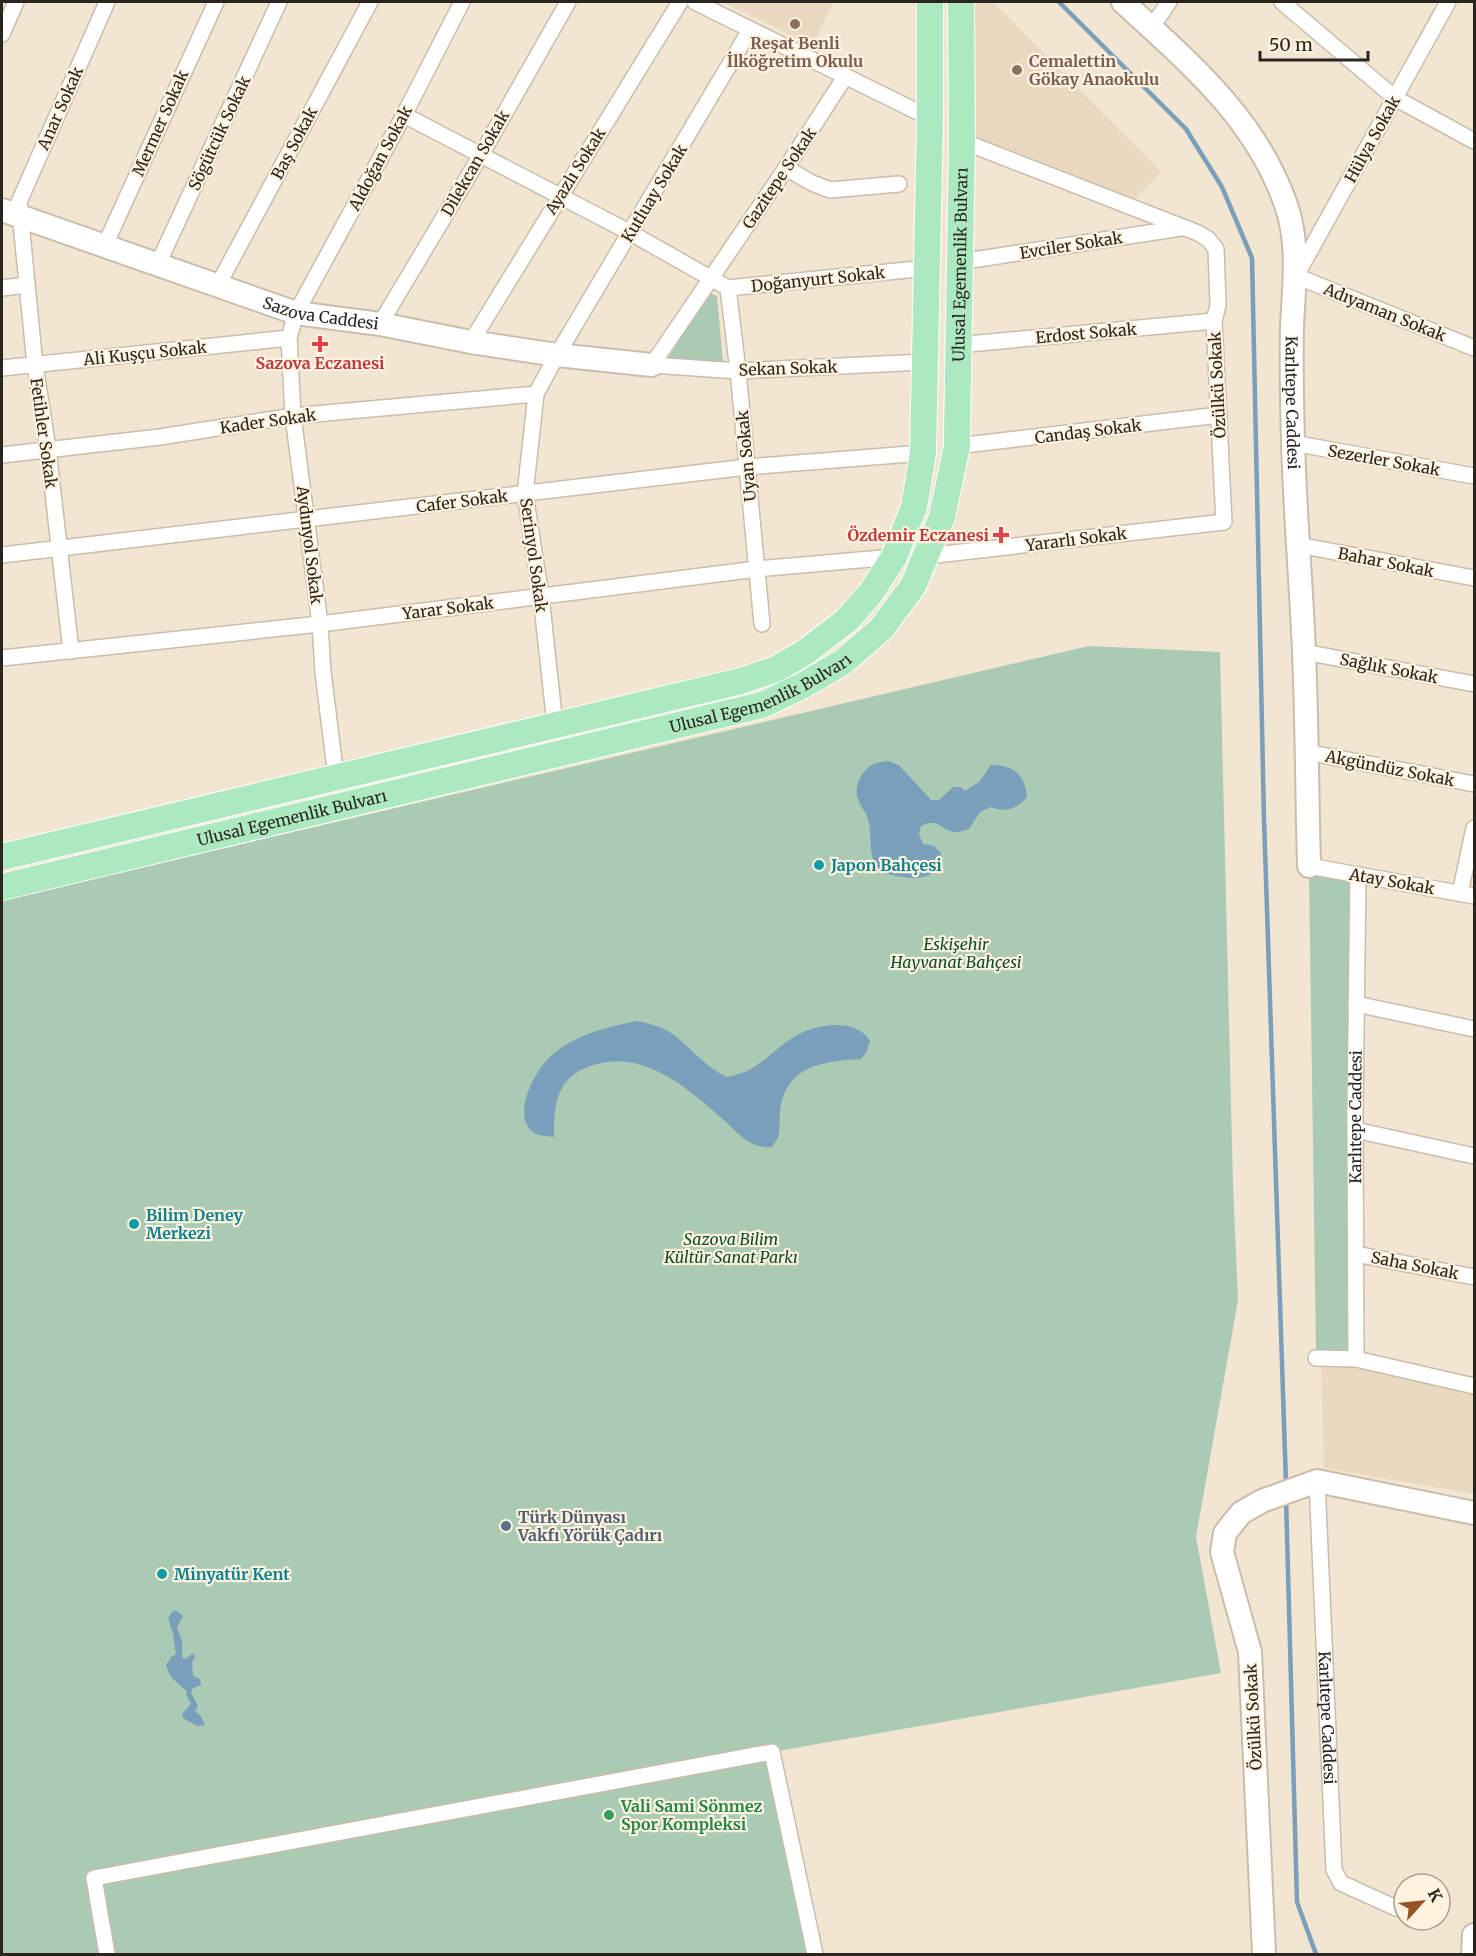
<svg xmlns="http://www.w3.org/2000/svg" width="1476" height="1956" font-family="Merriweather,serif">
<style>
.built{fill:#ead9c0}
.green{fill:#aacab4}
.water{fill:#7a9fba}
.lines{fill:none;stroke-linecap:round;stroke-linejoin:round}
.stream{stroke:#7a9fba;stroke-width:4.5}
.street-casing{stroke:#cabdab;stroke-width:18}
.secondary-casing{stroke:#cabdab;stroke-width:26}
.primary-casing{stroke:#fff;stroke-width:28}
.street{stroke:#fff;stroke-width:15}
.secondary{stroke:#fff;stroke-width:22}
.primary{stroke:#ade9c0;stroke-width:26}
.education-dot{fill:#8d6e63;stroke:#fff2df;stroke-width:2}
.health-dot{fill:#e0444e;stroke:#fff2df;stroke-width:2}
.culture-dot{fill:#0f9aa8;stroke:#fff2df;stroke-width:2}
.service-dot{fill:#5c6f8a;stroke:#fff2df;stroke-width:2}
.leisure-dot{fill:#2e9e5b;stroke:#fff2df;stroke-width:2}
.labels{text-anchor:middle;stroke-width:4.5;stroke-linejoin:round;paint-order:stroke}
.education-label{font-size:16px;font-weight:bold;fill:#785e54;stroke:#fff2df}
.street-label{font-size:16px;fill:#2a261f;stroke:#fff2df}
.health-label{font-size:16px;font-weight:bold;fill:#be3a42;stroke:#fff2df}
.culture-label{font-size:16px;font-weight:bold;fill:#0d838f;stroke:#fff2df;text-anchor:start}
.park-label{font-size:16px;font-style:italic;fill:#084c2b;stroke:#fff2df}
.service-label{font-size:16px;font-weight:bold;fill:#4e5e75;stroke:#fff2df;text-anchor:start}
.leisure-label{font-size:16px;font-weight:bold;fill:#27864d;stroke:#fff2df;text-anchor:start}
</style>
<rect width="100%" height="100%" fill="#f2e5d2"/>
<g class="built">
<path d="M723 2H834L812 46Z"/>
<path d="M975 2H993L1161 172 1134 199 973 139Z"/>
<path d="M1321 1365H1357L1474 1393V1494L1324 1468Z"/>
</g>
<g class="green">
<path d="M709 293 717 296 723 362H706L668 358Z"/>
<path d="M1089 646 1220 652 1233 1186 1238 1300 1196 1537 1221 1673 772 1752 815 1954H2V900Z"/>
<path d="M1309 873 1353 880 1351 1353H1316Z"/>
</g>
<g class="water">
<path d="M888 761 899 765 931 800H939L953 787H960L965 791 979 782 991 765C1013 765 1025 774 1027 797 1017 809 1005 813 991 807L980 812 969 829C964 830 959 833 954 832 939 830 940 817 921 826L919 834 923 844 934 846 941 853C940 880 917 880 896 876 890 874 884 874 879 869 868 859 872 838 869 824 868 813 861 809 858 799 853 787 862 769 874 764 878 762 884 762 888 761Z"/>
<path d="M638 1021C651 1024 663 1027 674 1035 692 1049 705 1067 727 1077 759 1072 769 1052 794 1037 814 1024 856 1017 870 1041L866 1053 861 1059C822 1061 785 1066 780 1112 778 1128 783 1133 772 1147 751 1149 740 1135 726 1122 688 1088 640 1044 585 1068 555 1081 554 1108 554 1137 549 1136 541 1136 536 1134 508 1119 536 1067 553 1054 576 1035 609 1026 638 1021Z"/>
<path d="M173 1611H177L183 1616 177 1627 182 1641V1657L186 1659 192 1654 195 1656 192 1663 193 1676 200 1679 201 1685 193 1688 191 1693 198 1706 195 1711 200 1715 205 1725 197 1726 183 1718 182 1714 191 1704 186 1694 187 1691C178 1684 169 1677 166 1665L171 1657 176 1654 173 1634 168 1618Z"/>
</g>
<g class="lines">
<g class="stream">
<path d="M1059 2 1186 129 1222 187 1252 258 1264 819 1286 1484"/>
<path d="M1286 1498 1297 1902 1316 1954"/>
</g>
<g class="street-casing">
<g id="street">
<path d="M695 2 930 118"/>
<path d="M1282 2 1395 98 1474 141"/>
<path d="M1448 2 1296 276 1474 348"/>
<path d="M1151 28 1169 2"/>
<path d="M2 34 16 2"/>
<path d="M404 115 631 233 728 288 927 268"/>
<path d="M786 168 812 183 830 190 899 184"/>
<path d="M105 245 216 2"/>
<path d="M959 262 1181 228"/>
<path d="M158 264 279 2"/>
<path d="M218 285 370 2"/>
<path d="M2 288 26 285"/>
<path d="M728 288 738 371 762 624"/>
<path d="M380 324 481 155 568 2"/>
<path d="M471 342 680 2"/>
<path d="M958 345 1214 321"/>
<path d="M652 365 786 168 845 77"/>
<path d="M652 365 738 371 924 362"/>
<path d="M2 368 289 338"/>
<path d="M1293 443 1474 476"/>
<path d="M957 446 1219 415"/>
<path d="M2 455 160 437 293 416 536 394"/>
<path d="M1298 545 1474 578"/>
<path d="M2 555 747 467 923 453"/>
<path d="M927 556 1224 522 1214 321 1218 305 1216 249 1208 239 1198 233 962 141"/>
<path d="M71 651 48 449 35 365 19 202 107 2"/>
<path d="M1304 652 1474 684"/>
<path d="M2 658 320 624 757 569 894 557"/>
<path d="M555 725 541 596 525 494 536 394 557 355 750 30"/>
<path d="M1306 752 1474 784"/>
<path d="M336 777 323 672 320 624 293 416 289 338 296 313 404 115 462 2"/>
<path d="M1309 866 1474 896"/>
<path d="M1460 893 1474 828"/>
<path d="M1356 1004 1474 1029"/>
<path d="M1355 1130 1474 1156"/>
<path d="M1356 1254 1474 1277"/>
<path d="M1316 1358 1356 1359 1474 1386"/>
<path id="s1" d="M1356 1359 1355 1113 1358 875"/>
<path id="s2" d="M1317 1481 1334 1870 1341 1883 1396 1908 1404 1909"/>
<path d="M107 1954 94 1878 772 1752 815 1954"/>
</g>
</g>
<g class="secondary-casing">
<g id="secondary">
<path id="s3" d="M1123 2C1188 62 1254 116 1285 202 1300 242 1294 285 1292 326 1291 365 1292 404 1293 443 1295 512 1301 582 1304 652 1307 723 1307 795 1309 866"/>
<path id="s4" d="M2 210 296 313 380 324 471 342 557 355 652 365"/>
<path d="M1264 1954 1250 1652 1222 1552 1225 1533 1241 1513 1262 1501 1317 1481 1474 1513"/>
<path d="M1473 1954 1474 1935"/>
</g>
</g>
<g class="primary-casing">
<g id="primary">
<path d="M2 857 741 681 776 669 804 653 846 621 870 594 894 557 914 507 923 453 930 118V2"/>
<path id="s5" d="M2 887 762 705 802 686 843 662 881 629 913 586 942 517 957 446V435L962 141 961 2"/>
</g>
</g>
<use href="#street" class="street"/>
<use href="#secondary" class="secondary"/>
<use href="#primary" class="primary"/>
</g>
<g class="education-dot">
<circle cx="795" cy="24" r="6"/>
<circle cx="1017" cy="70" r="6"/>
</g>
<g class="health-dot">
<path d="M317 335h6v6h6v6h-6v6h-6v-6h-6v-6h6z"/>
<path d="M998 526h6v6h6v6h-6v6h-6v-6h-6v-6h6z"/>
</g>
<g class="culture-dot">
<circle cx="819" cy="865" r="6"/>
<circle cx="134" cy="1224" r="6"/>
<circle cx="162" cy="1574" r="6"/>
</g>
<circle class="service-dot" cx="506" cy="1526" r="6"/>
<circle class="leisure-dot" cx="609" cy="1815" r="6"/>
<g class="labels">
<g class="education-label">
<text x="795" y="49">Reşat Benli<tspan x="795" dy="18">İlköğretim Okulu</tspan></text>
<text x="1029" y="67" text-anchor="start">Cemalettin<tspan x="1029" dy="18">Gökay Anaokulu</tspan></text>
</g>
<g class="street-label">
<text transform="translate(60 108) rotate(-66)" y="6">Anar Sokak</text>
<text transform="translate(160 123) rotate(-66)" y="6">Mermer Sokak</text>
<text transform="translate(219 133) rotate(-65)" y="6">Sögütcük Sokak</text>
<text transform="translate(1372 139) rotate(-61)" y="6">Hülya Sokak</text>
<text transform="translate(294 143) rotate(-62)" y="6">Baş Sokak</text>
<text transform="translate(380 158) rotate(-62)" y="6">Aldoğan Sokak</text>
<text transform="translate(475 163) rotate(-60)" y="6">Dilekcan Sokak</text>
<text transform="translate(575 171) rotate(-58)" y="6">Ayazlı Sokak</text>
<text transform="translate(779 178) rotate(-56)" y="6">Gazitepe Sokak</text>
<text transform="translate(654 193) rotate(-59)" y="6">Kutluay Sokak</text>
<text transform="translate(1071 245) rotate(-9)" y="6">Evciler Sokak</text>
<text dy="6" stroke="none"><textPath href="#s5" startOffset="1306">Ulusal Egemenlik Bulvarı</textPath></text>
<text transform="translate(818 279) rotate(-6)" y="6">Doğanyurt Sokak</text>
<text dy="6" stroke="none"><textPath href="#s4" startOffset="336">Sazova Caddesi</textPath></text>
<text transform="translate(1385 312) rotate(22)" y="6">Adıyaman Sokak</text>
<text transform="translate(1086 333) rotate(-5)" y="6">Erdost Sokak</text>
<text transform="translate(145 353) rotate(-6)" y="6">Ali Kuşçu Sokak</text>
<text transform="translate(788 368) rotate(-2)" y="6">Sekan Sokak</text>
<text transform="translate(1217 385) rotate(-93)" y="6">Özülkü Sokak</text>
<text dy="6" stroke="none"><textPath href="#s3" startOffset="462">Karlıtepe Caddesi</textPath></text>
<text transform="translate(268 421) rotate(-8)" y="6">Kader Sokak</text>
<text transform="translate(1088 431) rotate(-7)" y="6">Candaş Sokak</text>
<text transform="translate(44 433) rotate(82)" y="6">Fetihler Sokak</text>
<text transform="translate(746 456) rotate(-95)" y="6">Uyan Sokak</text>
<text transform="translate(1384 460) rotate(10)" y="6">Sezerler Sokak</text>
<text transform="translate(462 501) rotate(-7)" y="6">Cafer Sokak</text>
<text transform="translate(1076 539) rotate(-7)" y="6">Yararlı Sokak</text>
<text transform="translate(310 545) rotate(83)" y="6">Aydınyol Sokak</text>
<text transform="translate(534 555) rotate(82)" y="6">Serinyol Sokak</text>
<text transform="translate(1386 562) rotate(11)" y="6">Bahar Sokak</text>
<text transform="translate(448 608) rotate(-7)" y="6">Yarar Sokak</text>
<text transform="translate(1389 668) rotate(11)" y="6">Sağlık Sokak</text>
<text dy="6" stroke="none"><textPath href="#s5" startOffset="784">Ulusal Egemenlik Bulvarı</textPath></text>
<text transform="translate(1390 768) rotate(11)" y="6">Akgündüz Sokak</text>
<text dy="6" stroke="none"><textPath href="#s5" startOffset="298">Ulusal Egemenlik Bulvarı</textPath></text>
<text transform="translate(1392 881) rotate(10)" y="6">Atay Sokak</text>
<text dy="6" stroke="none"><textPath href="#s1" startOffset="242">Karlıtepe Caddesi</textPath></text>
<text transform="translate(1415 1265) rotate(11)" y="6">Saha Sokak</text>
<text transform="translate(1253 1717) rotate(-93)" y="6">Özülkü Sokak</text>
<text dy="6" stroke="none"><textPath href="#s2" startOffset="237">Karlıtepe Caddesi</textPath></text>
</g>
<g class="health-label">
<text x="320" y="369">Sazova Eczanesi</text>
<text x="989" y="541" text-anchor="end">Özdemir Eczanesi</text>
</g>
<g class="culture-label">
<text x="831" y="871">Japon Bahçesi</text>
<text x="146" y="1221">Bilim Deney<tspan x="146" dy="18">Merkezi</tspan></text>
<text x="174" y="1580">Minyatür Kent</text>
</g>
<g class="park-label">
<text x="956" y="950">Eskişehir<tspan x="956" dy="18">Hayvanat Bahçesi</tspan></text>
<text x="731" y="1245">Sazova Bilim<tspan x="731" dy="18">Kültür Sanat Parkı</tspan></text>
</g>
<g class="service-label">
<text x="518" y="1523">Türk Dünyası<tspan x="518" dy="18">Vakfı Yörük Çadırı</tspan></text>
</g>
<g class="leisure-label">
<text x="621" y="1812">Vali Sami Sönmez<tspan x="621" dy="18">Spor Kompleksi</tspan></text>
</g>
</g>
<rect width="1476" height="1956" fill="none" stroke="#2a261f" stroke-width="6"/>
<g transform="translate(1422 1902) rotate(63)"><circle r="28" fill="#fff2df" stroke="#aaa092" stroke-width="1.5"/>
<path d="M0-4.5L10 22L0 15L-10 22Z" fill="#985228"/>
<text y="-9" font-size="16" font-weight="bold" text-anchor="middle" fill="#2a261f">K</text>
</g>
<path d="M1260 51v9h108v-9" fill="none" stroke="#2a261f" stroke-width="3"/>
<text x="1269" y="51" font-size="18" fill="#2a261f" stroke="#fff2df" stroke-width="4.5" paint-order="stroke">50 m</text>
</svg>
